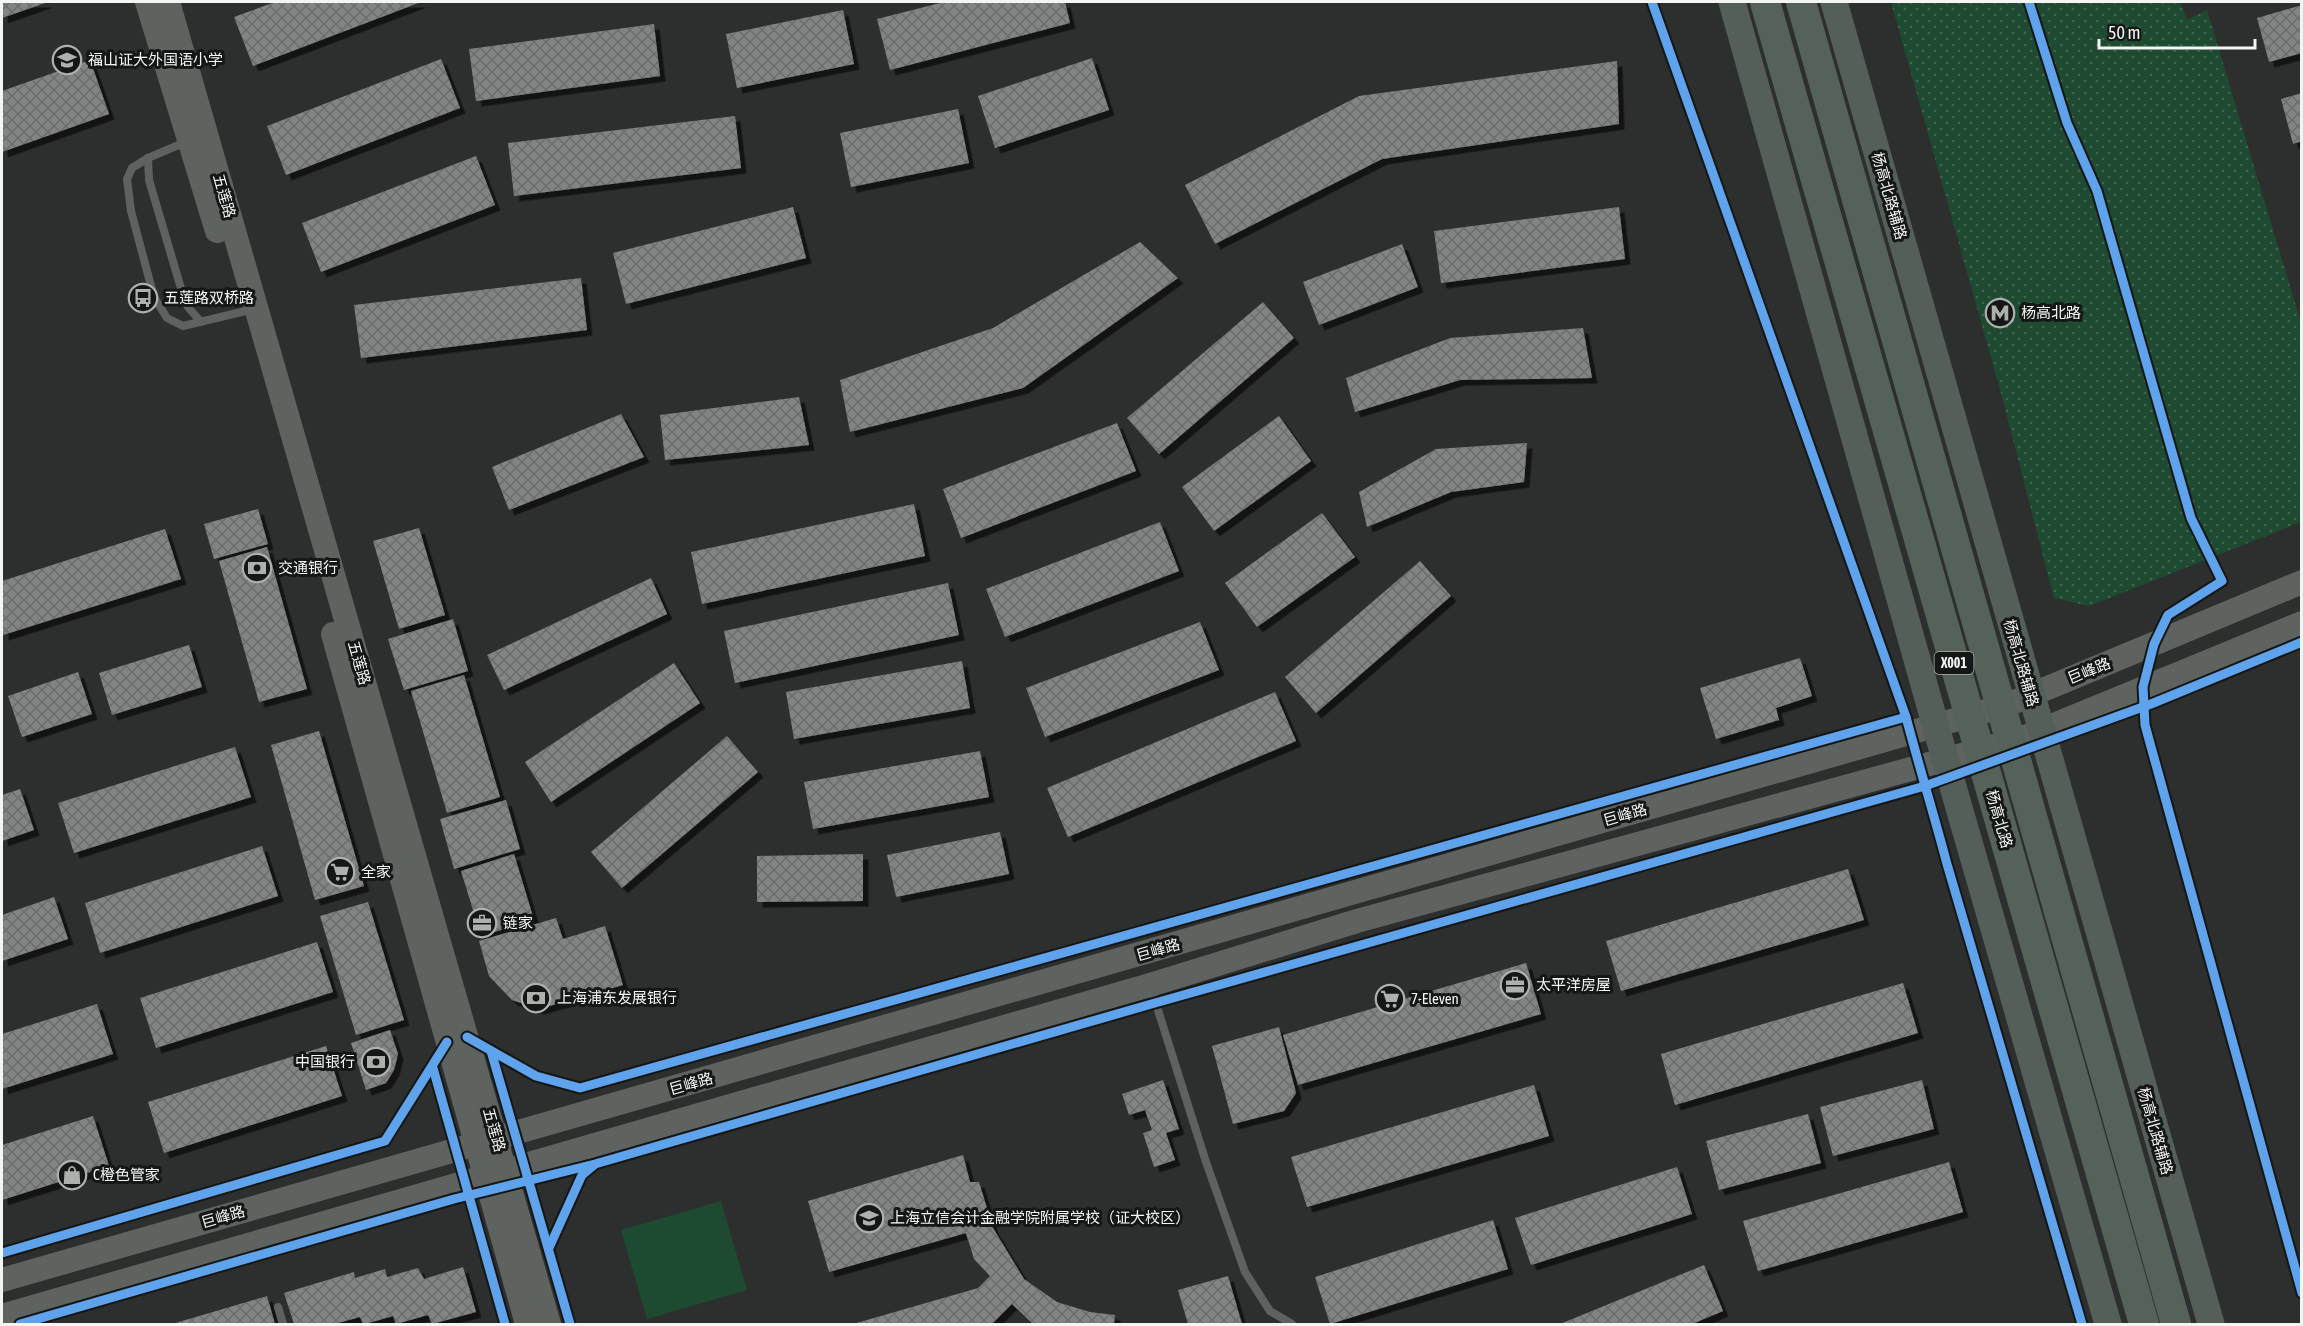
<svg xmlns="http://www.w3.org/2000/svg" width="2303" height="1326" font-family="'Asap Condensed','Noto Sans SC',sans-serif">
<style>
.grass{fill:url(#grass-dots)}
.garden{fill:#1d4a31}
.building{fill:url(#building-cross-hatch);filter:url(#shadow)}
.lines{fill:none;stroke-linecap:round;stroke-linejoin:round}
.lane{stroke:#5f6160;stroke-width:8}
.secondary{stroke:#5e6360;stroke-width:24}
.primary{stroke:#555f59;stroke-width:27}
.highway{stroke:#54625a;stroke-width:30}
.cycleway-casing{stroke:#151716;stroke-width:13}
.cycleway{stroke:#60a3ed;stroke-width:9}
.labels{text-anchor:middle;stroke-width:6;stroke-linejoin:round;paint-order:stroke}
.shield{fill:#151716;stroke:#b0b2b1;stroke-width:1.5}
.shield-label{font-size:14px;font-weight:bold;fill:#f3f5f3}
.poi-label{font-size:15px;fill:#f3f5f3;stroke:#151716;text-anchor:start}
.street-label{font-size:15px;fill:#f3f5f3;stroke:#151716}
</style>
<defs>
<pattern id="grass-dots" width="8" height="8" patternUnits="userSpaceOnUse" patternTransform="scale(1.5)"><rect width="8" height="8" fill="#1d4a31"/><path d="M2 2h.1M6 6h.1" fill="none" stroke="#3e654f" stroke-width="1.8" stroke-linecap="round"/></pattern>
<pattern id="building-cross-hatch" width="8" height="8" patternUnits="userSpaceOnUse" patternTransform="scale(1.5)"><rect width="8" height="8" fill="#828483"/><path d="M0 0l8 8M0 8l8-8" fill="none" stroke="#6b6d6c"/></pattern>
<filter id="shadow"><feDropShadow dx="5.5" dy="5.5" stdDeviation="0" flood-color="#0009"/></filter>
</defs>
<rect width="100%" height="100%" fill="#2d2f2e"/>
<path class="grass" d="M1891 2H2180L2187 20 2207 10 2301 323V522L2089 606 2054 598 2001 393Z"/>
<path class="garden" d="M721 1201 747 1290 647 1319 621 1230Z"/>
<g class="building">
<path d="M2 2H48L2 18Z"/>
<path d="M275 2H421L253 66 234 17Z"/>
<path d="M944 2H1065L1070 23 890 70 877 19Z"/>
<path d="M2302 5V53L2269 62 2257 18Z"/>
<path d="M843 10 854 64 737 88 726 34Z"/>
<path d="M654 24 660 76 476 101 469 49Z"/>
<path d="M1092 58 1109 110 995 148 978 96Z"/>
<path d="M441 59 460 108 286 175 267 126Z"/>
<path d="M90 60 109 114 2 152V91Z"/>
<path d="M1617 61 1619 124 1382 159 1215 244 1185 185 1359 96Z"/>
<path d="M2302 93V141L2293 144 2281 99Z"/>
<path d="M958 109 969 163 851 187 840 133Z"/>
<path d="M735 116 741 168 514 196 508 143Z"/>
<path d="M476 156 495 205 321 272 302 223Z"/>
<path d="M793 207 806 258 626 304 613 253Z"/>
<path d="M1619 207 1625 259 1441 283 1434 231Z"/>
<path d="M1140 242 1178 278 1023 388 850 432 840 380 993 328Z"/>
<path d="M1402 244 1418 287 1319 325 1303 282Z"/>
<path d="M581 278 587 330 361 358 354 305Z"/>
<path d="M1263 302 1294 338 1159 454 1127 418Z"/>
<path d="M1583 328 1592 378 1460 380 1355 412 1346 378 1450 338Z"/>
<path d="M799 397 809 445 665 460 660 415Z"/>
<path d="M621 414 644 457 509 510 492 467Z"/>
<path d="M1279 416 1311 461 1214 531 1182 487Z"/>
<path d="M1117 423 1136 471 961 538 943 489Z"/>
<path d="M1527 443 1524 482 1451 492 1367 527 1359 492 1436 449Z"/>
<path d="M914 504 925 556 702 604 691 552Z"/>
<path d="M258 509 268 544 214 559 204 524Z"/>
<path d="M1322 513 1355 557 1257 627 1225 583Z"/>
<path d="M1160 522 1179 571 1005 637 986 589Z"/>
<path d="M419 528 445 615 399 629 373 541Z"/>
<path d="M165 529 181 579 3 635 2 581Z"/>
<path d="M267 547 307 689 259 702 219 561Z"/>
<path d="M1420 561 1451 596 1316 713 1285 677Z"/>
<path d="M651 578 667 614 504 690 487 655Z"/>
<path d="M948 583 959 635 735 683 724 631Z"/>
<path d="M453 619 468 671 404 690 388 639Z"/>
<path d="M1200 622 1219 670 1045 737 1026 688Z"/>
<path d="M189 645 202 687 112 715 99 673Z"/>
<path d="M1800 658 1812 696 1776 708 1779 720 1716 739 1700 688Z"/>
<path d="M962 661 970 708 794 739 786 692Z"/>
<path d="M674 663 700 703 551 802 525 762Z"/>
<path d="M78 672 92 714 22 737 8 696Z"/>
<path d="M464 675 500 797 447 813 411 691Z"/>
<path d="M1275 692 1296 741 1068 837 1047 788Z"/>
<path d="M319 731 364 886 315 900 271 745Z"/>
<path d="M727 736 758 772 622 888 591 852Z"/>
<path d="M235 747 251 797 74 853 58 803Z"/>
<path d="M980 751 989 797 813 829 804 782Z"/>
<path d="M20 789 34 830 2 841V795Z"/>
<path d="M506 800 520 849 454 869 440 819Z"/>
<path d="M1000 832 1009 874 896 897 887 855Z"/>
<path d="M262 846 278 896 100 953 85 903Z"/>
<path d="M514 854 534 920 481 936 461 871Z"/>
<path d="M863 854V901L757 902V856Z"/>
<path d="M1848 869 1864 920 1621 991 1606 941Z"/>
<path d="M54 897 68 939 2 961V915Z"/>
<path d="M368 902 404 1020 356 1035 320 916Z"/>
<path d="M556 918 563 939 605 926 623 985 539 1009 512 1000 489 976 479 941Z"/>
<path d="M317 942 333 992 156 1048 140 998Z"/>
<path d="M1526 963 1541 1014 1298 1085 1283 1035Z"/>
<path d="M1903 983 1918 1033 1675 1105 1661 1054Z"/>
<path d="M97 1004 113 1054 2 1089V1034Z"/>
<path d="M1279 1027 1296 1093 1284 1111 1233 1124 1212 1046Z"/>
<path d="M390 1030 398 1054 394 1070 386 1083 366 1090 351 1043Z"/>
<path d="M326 1046 342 1096 164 1153 148 1102Z"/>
<path d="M1163 1080 1179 1129 1166 1133 1175 1160 1154 1167 1143 1133 1152 1130 1145 1110 1129 1115 1122 1094Z"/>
<path d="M1922 1080 1934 1129 1833 1156 1820 1107Z"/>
<path d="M1534 1085 1549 1136 1307 1207 1291 1157Z"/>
<path d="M1808 1114 1821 1163 1719 1190 1706 1141Z"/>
<path d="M93 1116 109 1166 2 1200V1145Z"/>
<path d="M963 1155 970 1182H979L993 1228 1024 1279 1057 1302 1090 1312 1115 1315 1114 1324H1033L1012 1304 992 1324H853L978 1288 990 1276 974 1259 966 1233 829 1272 808 1201Z"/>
<path d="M1949 1162 1963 1212 1758 1271 1743 1221Z"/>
<path d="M1677 1167 1692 1214 1531 1265 1515 1218Z"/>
<path d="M1493 1220 1508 1269 1330 1324 1315 1277Z"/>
<path d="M1704 1265 1723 1311 1692 1324H1560Z"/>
<path d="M463 1267 476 1312 432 1324 428 1315 396 1324 393 1316 365 1324H363L360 1317 334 1324H294L284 1293 354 1272 355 1278 385 1269 387 1277 418 1268 424 1279Z"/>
<path d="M1228 1276 1242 1324H1188L1178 1290Z"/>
<path d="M267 1296 275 1324H172Z"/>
</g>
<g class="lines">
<g class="lane">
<path d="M188 141 148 158 132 168 127 179 131 211 154 297 167 318 183 326 254 309"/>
<path d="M148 158 149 180 180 285 188 307 201 322"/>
<path d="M1151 988 1206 1162 1245 1272 1270 1311 1292 1324"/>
<path d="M278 1307 283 1324"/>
</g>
<g class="secondary">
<path d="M147 2 217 231"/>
<path d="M168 2 549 1324"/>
<path d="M333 634 527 1324"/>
<path d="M2 1280 2007 705 2302 582"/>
<path d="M2 1316 1150 985 1357 921 2020 739 2302 623"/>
</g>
<g class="primary">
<path d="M1732 2 1945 759 2108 1324"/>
<path d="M1834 2 2211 1324"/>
</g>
<g class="highway">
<path d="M1765 2 2144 1324"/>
<path d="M1801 2 2176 1324"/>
</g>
<g class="cycleway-casing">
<g id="cycleway">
<path d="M1652 2 1906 717C1919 766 1934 815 1947 864L2082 1324"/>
<path d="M2029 2 2067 123 2097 191 2191 518 2222 581 2168 615 2154 644 2143 687 2145 725 2302 1293"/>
<path d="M467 1037 536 1076 580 1088 1906 717"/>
<path d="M491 1051 570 1324"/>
<path d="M433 1068 505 1324"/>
<path d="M549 1248 582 1175 594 1165"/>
<path d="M2 1253 385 1141 447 1042"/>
<path d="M20 1324 454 1199 595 1164 1155 1003 1925 786 2151 704 2302 642"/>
</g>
</g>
<use href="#cycleway" class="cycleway"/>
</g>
<defs>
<g id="school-ring" transform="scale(1.5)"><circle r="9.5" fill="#151716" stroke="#aeb0ae" stroke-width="1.5"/><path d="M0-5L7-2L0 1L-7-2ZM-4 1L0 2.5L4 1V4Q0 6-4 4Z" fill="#aeb0ae"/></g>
<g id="bus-ring" transform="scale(1.5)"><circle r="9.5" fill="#151716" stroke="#aeb0ae" stroke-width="1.5"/><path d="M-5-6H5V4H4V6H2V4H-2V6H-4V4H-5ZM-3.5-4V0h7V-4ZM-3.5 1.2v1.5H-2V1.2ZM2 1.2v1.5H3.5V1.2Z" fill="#aeb0ae"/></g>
<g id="metro-ring" transform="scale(1.5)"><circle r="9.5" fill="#151716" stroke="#aeb0ae" stroke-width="1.5"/><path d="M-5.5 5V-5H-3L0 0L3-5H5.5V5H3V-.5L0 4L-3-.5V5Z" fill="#aeb0ae"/></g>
<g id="bank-ring" transform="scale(1.5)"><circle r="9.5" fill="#151716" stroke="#aeb0ae" stroke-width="1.5"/><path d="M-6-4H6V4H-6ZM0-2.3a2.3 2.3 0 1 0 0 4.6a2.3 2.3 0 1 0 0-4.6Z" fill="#aeb0ae"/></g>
<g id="supermarket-ring" transform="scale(1.5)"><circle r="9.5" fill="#151716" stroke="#aeb0ae" stroke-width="1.5"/><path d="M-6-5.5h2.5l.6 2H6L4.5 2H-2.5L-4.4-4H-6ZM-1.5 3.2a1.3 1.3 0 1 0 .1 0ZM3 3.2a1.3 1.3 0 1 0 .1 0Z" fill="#aeb0ae"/></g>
<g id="office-ring" transform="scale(1.5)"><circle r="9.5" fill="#151716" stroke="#aeb0ae" stroke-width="1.5"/><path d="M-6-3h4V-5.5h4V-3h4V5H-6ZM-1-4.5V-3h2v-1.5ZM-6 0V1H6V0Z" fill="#aeb0ae"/></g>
<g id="shop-ring" transform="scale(1.5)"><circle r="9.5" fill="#151716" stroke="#aeb0ae" stroke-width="1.5"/><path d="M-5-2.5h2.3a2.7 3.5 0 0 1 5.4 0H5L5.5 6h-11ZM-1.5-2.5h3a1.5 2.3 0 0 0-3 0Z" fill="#aeb0ae"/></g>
</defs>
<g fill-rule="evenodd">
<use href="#school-ring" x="67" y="60"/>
<use href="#bus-ring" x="143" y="298"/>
<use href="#metro-ring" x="2000" y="313"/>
<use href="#bank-ring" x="257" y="568"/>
<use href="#supermarket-ring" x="340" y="872"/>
<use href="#office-ring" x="482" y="923"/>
<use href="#office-ring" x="1515" y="985"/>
<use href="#bank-ring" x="536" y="998"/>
<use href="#supermarket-ring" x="1390" y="999"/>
<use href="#bank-ring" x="376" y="1062"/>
<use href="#shop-ring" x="72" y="1175"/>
<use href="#school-ring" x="869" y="1218"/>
</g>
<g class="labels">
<rect class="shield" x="1934.5" y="652" width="39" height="22" rx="4.5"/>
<g class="shield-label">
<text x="1954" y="668">X001</text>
</g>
<g class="poi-label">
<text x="88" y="65">福山证大外国语小学</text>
<text x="164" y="303">五莲路双桥路</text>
<text x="2021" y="318">杨高北路</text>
<text x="278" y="573">交通银行</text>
<text x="361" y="877">全家</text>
<text x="503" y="928">链家</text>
<text x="1536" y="990">太平洋房屋</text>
<text x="557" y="1003">上海浦东发展银行</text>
<text x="1411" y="1004">7-Eleven</text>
<text x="355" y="1067" text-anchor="end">中国银行</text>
<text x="93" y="1180">C橙色管家</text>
<text x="890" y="1223">上海立信会计金融学院附属学校（证大校区）</text>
</g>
<g class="street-label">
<text transform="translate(224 196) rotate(74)" y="5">五莲路</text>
<text transform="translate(1889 196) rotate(74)" y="5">杨高北路辅路</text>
<text transform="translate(359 663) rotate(74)" y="5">五莲路</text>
<text transform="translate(2021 663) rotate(74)" y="5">杨高北路辅路</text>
<text transform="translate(2089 671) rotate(-22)" y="5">巨峰路</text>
<text transform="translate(1625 815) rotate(-16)" y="5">巨峰路</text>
<text transform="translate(1999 819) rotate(74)" y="5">杨高北路</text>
<text transform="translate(1158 950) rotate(-16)" y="5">巨峰路</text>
<text transform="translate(691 1084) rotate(-16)" y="5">巨峰路</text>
<text transform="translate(494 1130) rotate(74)" y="5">五莲路</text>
<text transform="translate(2155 1131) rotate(74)" y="5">杨高北路辅路</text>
<text transform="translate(223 1217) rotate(-16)" y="5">巨峰路</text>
</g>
</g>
<rect width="2303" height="1326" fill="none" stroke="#f3f5f3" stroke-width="6"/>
<path d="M2099 39v9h156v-9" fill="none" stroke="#f3f5f3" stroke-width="3"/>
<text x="2108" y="39" font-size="18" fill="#f3f5f3" stroke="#151716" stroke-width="4.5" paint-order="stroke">50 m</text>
</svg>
